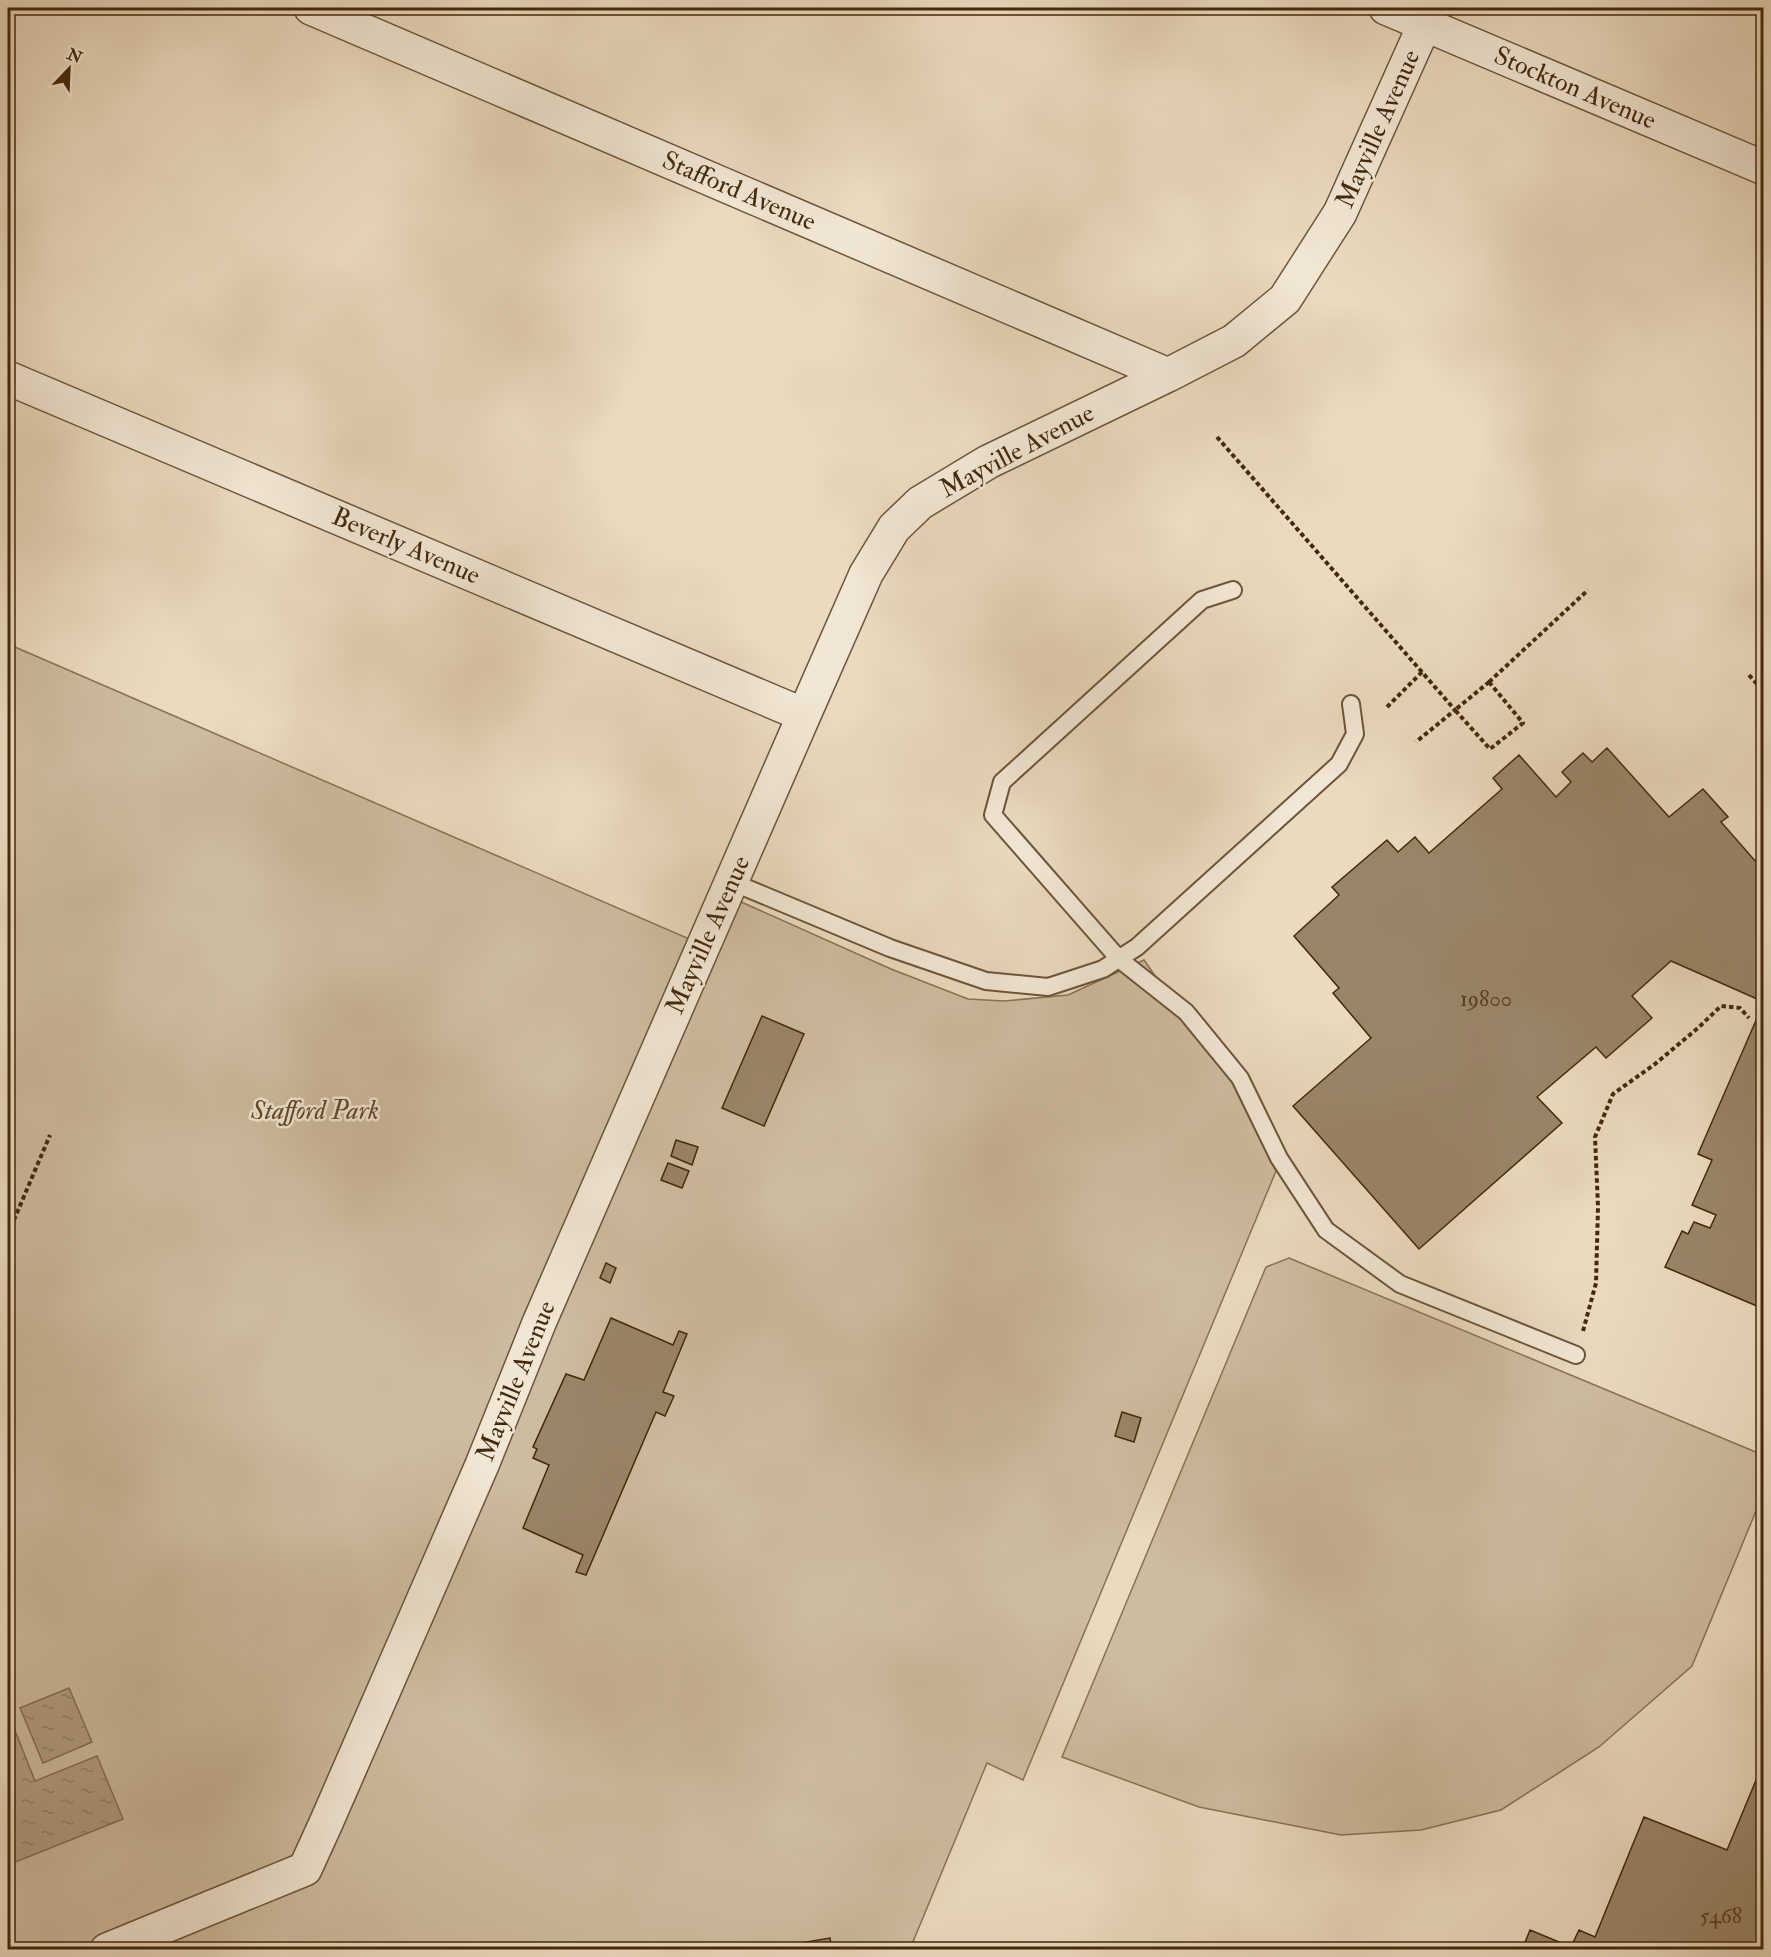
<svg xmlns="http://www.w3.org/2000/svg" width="1771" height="1957" font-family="'IM FELL Double Pica',serif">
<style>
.green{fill:#cebca0;stroke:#887256;stroke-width:1.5}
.water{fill:url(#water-ripples);stroke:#866f52;stroke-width:1.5}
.building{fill:#9a8569;stroke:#43290b;stroke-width:1.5}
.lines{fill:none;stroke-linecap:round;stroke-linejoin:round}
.lane-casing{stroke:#6d5538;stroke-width:20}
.street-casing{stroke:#6d5538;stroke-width:36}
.path{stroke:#43290b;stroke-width:4;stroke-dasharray:4.5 3;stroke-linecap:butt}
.lane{stroke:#f2e7d5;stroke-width:16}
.street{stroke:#f2e7d5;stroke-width:33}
.labels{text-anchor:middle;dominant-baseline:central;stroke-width:5;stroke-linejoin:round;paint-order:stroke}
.number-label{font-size:22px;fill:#594022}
.street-label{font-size:26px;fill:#43290b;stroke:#f2e7d5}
.park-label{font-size:26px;font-style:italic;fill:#5f4629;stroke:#f2e7d5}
</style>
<defs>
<pattern id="water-ripples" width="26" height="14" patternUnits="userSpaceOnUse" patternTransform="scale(1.5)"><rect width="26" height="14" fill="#b29e82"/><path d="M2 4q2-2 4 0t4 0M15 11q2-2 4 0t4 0" fill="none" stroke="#928169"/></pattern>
</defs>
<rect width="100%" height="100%" fill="#ebdabf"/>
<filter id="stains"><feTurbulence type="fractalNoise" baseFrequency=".00333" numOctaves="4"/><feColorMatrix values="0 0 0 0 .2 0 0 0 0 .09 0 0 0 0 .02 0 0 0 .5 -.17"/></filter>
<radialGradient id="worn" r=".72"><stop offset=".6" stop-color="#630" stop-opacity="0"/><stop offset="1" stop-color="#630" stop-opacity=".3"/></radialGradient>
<path class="green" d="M8,644L717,951L739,901L891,969L968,999L1004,1001L1068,995L1144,960L1163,987L1220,1056L1276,1171L1023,1780L987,1763L910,1949H8Z
M1289,1258L1763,1455V1494L1692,1666L1599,1747L1501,1810L1421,1830L1341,1835L1199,1807L1062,1757L1266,1267Z"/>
<path class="water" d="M69,1688L92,1742L43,1763L20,1708Z
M8,1713L35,1781L97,1756L123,1819L8,1865Z"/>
<path class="building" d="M1607,748L1669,817L1703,789L1728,817L1721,822L1764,871V1002L1671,961L1632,996L1652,1018L1606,1058L1596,1047L1537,1097L1562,1123L1419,1249L1293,1106L1371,1038L1333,993L1339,988L1294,936L1339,895L1332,887L1387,840L1398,852L1415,837L1429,853L1502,789L1493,778L1519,755L1556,797L1571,782L1562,772L1583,753L1592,762Z
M1764,1002V1309L1665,1267L1682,1231L1688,1234L1694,1222L1710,1228L1716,1215L1692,1205L1712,1160L1698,1154Z
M762,1016L804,1034L764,1126L722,1108Z
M676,1140L698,1147L692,1165L671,1156Z
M668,1163L689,1171L682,1188L661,1180Z
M606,1263L616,1268L610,1283L600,1278Z
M611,1318L673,1345L679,1331L687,1334L663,1392L674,1396L665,1416L656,1412L586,1575L576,1572L583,1555L523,1528L549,1465L533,1458L537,1449L533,1447L566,1374L584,1380Z
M1122,1412L1141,1418L1134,1442L1115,1436Z
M1764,1761V1950H1576L1571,1947L1579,1930L1595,1937L1644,1817L1727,1850Z
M1530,1930L1571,1947L1576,1950H1522Z
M830,1938L832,1950H757Z"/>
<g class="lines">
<g class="lane-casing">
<path id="lane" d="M1233,590L1202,600L1002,782L993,815L1119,959L1186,1012L1240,1078L1279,1158L1326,1230L1400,1284L1576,1355
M732,882L890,948L986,981L1048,987L1103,969L1137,947L1339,764L1355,734L1351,704"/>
</g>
<g class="street-casing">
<path id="street" d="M311,8L1168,375
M1386,8L1764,168
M8,378L804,715
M107,1950L305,1869L326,1823L482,1465L539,1323L804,715L866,574L894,528L920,503L988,462L1168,375L1234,341L1285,299L1340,213L1432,8"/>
</g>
<path class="path" d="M1217,437L1455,710L1416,742
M1749,675L1764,692
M1489,682L1523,723L1490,749L1455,710Z
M1489,682L1588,590
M1387,707L1422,672
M8,1234L50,1135
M1583,1331L1596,1283L1598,1207L1595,1137L1613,1094L1655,1064L1698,1028L1721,1006L1740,1008L1749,1018"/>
<use href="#lane" class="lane"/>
<use href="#street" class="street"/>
</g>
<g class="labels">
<g class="number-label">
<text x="1486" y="999">19800</text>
<text x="1721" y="1916">5468</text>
</g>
<g class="street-label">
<text transform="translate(1575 88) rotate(23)">Stockton Avenue</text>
<text transform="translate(1378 129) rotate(-66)">Mayville Avenue</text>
<text transform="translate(739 191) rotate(23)">Stafford Avenue</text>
<text transform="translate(1017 451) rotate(-28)">Mayville Avenue</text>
<text transform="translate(406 546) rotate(23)">Beverly Avenue</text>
<text transform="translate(708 935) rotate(-66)">Mayville Avenue</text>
<text transform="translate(516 1381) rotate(-68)">Mayville Avenue</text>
</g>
<g class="park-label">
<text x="315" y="1111">Stafford Park</text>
</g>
</g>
<rect width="1771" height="1957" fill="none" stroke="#ebdabf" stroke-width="30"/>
<rect x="9" y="9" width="1753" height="1939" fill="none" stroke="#43290b" stroke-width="3"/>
<rect x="15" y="15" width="1741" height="1927" fill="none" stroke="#43290b" stroke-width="1.5"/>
<g transform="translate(69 69) rotate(23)" stroke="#f2e7d5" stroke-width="4.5" paint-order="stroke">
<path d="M0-4.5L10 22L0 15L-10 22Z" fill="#43290b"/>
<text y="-9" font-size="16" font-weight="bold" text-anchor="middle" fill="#43290b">N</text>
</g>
<rect width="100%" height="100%" filter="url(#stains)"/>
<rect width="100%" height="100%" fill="url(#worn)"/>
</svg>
